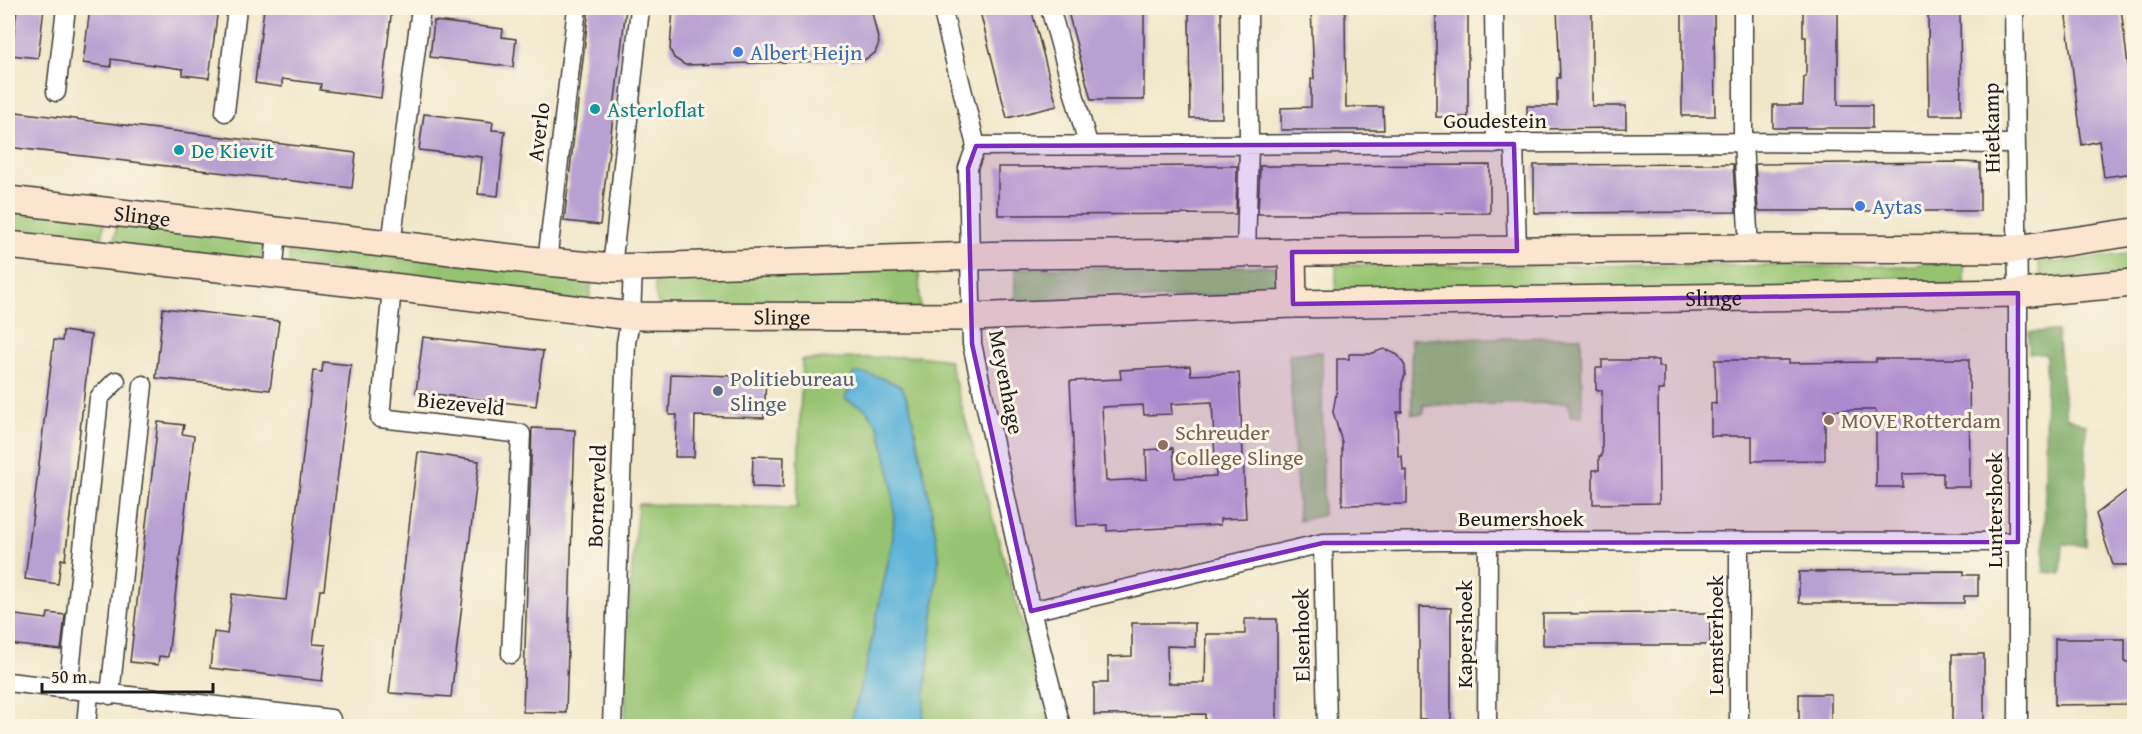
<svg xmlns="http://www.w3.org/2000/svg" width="2142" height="734" font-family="'Gentium Book Plus',serif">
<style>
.green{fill:#96c371;stroke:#597046;stroke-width:1.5}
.forest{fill:#78a963;stroke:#4a6240;stroke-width:1.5}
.water{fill:#5bb2d8;stroke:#3c677a;stroke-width:1.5}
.building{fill:#b7a0d2;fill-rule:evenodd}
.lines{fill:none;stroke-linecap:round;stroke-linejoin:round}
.street-casing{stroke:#3c3a36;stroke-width:21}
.secondary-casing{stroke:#3c3a36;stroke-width:30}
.street{stroke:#fff;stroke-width:18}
.secondary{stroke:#fbe5cf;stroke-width:27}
.marked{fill:#7b2cbf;fill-opacity:0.2;stroke:#7b2cbf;stroke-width:4.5;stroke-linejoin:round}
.shop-dot{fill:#3f7fe0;stroke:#fcf5e5;stroke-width:2}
.culture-dot{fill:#0f9aa8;stroke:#fcf5e5;stroke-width:2}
.service-dot{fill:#5c6f8a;stroke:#fcf5e5;stroke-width:2}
.education-dot{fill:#8d6e63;stroke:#fcf5e5;stroke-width:2}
.labels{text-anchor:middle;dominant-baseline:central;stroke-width:6;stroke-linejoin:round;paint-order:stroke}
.shop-label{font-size:22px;fill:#366cbe;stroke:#fcf5e5;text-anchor:start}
.culture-label{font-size:22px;fill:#0d838f;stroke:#fcf5e5;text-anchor:start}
.street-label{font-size:22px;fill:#1c1c1c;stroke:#fcf5e5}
.service-label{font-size:22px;fill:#4e5e75;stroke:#fcf5e5;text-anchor:start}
.education-label{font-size:22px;fill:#785e54;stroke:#fcf5e5;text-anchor:start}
</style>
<rect width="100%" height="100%" fill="#fcf5e5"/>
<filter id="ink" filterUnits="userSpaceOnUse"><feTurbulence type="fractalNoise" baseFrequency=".0167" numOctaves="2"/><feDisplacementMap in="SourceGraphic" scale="12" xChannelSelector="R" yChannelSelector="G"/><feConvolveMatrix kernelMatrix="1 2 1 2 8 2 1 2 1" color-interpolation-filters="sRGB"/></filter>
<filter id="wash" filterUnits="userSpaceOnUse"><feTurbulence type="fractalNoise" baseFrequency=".008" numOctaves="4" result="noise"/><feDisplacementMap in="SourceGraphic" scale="24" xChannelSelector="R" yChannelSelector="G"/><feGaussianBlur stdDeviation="1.35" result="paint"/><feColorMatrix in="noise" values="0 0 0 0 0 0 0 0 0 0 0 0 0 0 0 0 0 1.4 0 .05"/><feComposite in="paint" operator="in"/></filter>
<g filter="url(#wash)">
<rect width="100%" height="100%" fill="#f0e7c9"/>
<path class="green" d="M8,207L105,218L101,246L8,235Z
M117,220L259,240L264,244C264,254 262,258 254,264L114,248Z
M293,244L592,276L589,303L289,264V250Z
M2051,253L2052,263L2134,253V275L2040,278L2039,259Z
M1964,258V289L1336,292V265L1907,266Z
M919,264L920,308L659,306C654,294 652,284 660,273Z
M1278,266L1280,280L1277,288L1266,294L1015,304V268Z
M1581,337L1582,416H1570L1569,403L1423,405V414H1412L1411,339Z
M1322,352L1323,515L1299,521L1289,354Z
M918,356L949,360L1050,726H922L939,557L931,507L910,407L902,387L866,409L879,427L891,477L894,509L893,538L867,662L850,726H625L627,622L638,504L797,508L802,360Z"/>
<path class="forest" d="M2057,331L2066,417L2086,425V546L2063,544L2061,574L2044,572L2046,354L2029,353V332Z"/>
<path class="water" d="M854,373C872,373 886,379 902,387L910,407L931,507L939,557L922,726H850L867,662L893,538L894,509L891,477L879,427L866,409L845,399Z"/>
<g id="blocks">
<path class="building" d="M17,8H44L38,58L11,55Z
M90,8H218L209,78L183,75V69L111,59V67L83,63Z
M264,8H392L381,98L320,90L321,84L282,79V87L255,83Z
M589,8H626L600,225L564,221Z
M673,8H871L879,43L875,53L864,60L685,65L674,58L670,49Z
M979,8H1031L1057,106L1007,118Z
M1067,8H1144V100H1091Z
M1189,8H1221L1222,118H1190Z
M1311,8H1345L1346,107H1383L1384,130H1281V108L1311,107V79H1314Z
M1436,8H1468V117H1436Z
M1557,8H1592V106H1626V128L1527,129V106H1557V78H1560Z
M1682,8H1714L1715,116H1682Z
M1803,8H1838V105H1872V128H1773V105H1803L1804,77H1806V37H1803Z
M1928,8H1960L1961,115H1929Z
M2065,8H2121L2128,66L2134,65V173L2104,177L2099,141L2082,145Z
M434,21L503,29L502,37L516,39L513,67L430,57Z
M8,111L356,153L352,188L8,147Z
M424,114L493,122L492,130L505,131L498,196L478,194L482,157L419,150Z
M1961,162L1980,163V211H1758L1755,164Z
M1718,164H1733L1736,212L1534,213V165Z
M1490,165V213L1258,214L1260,166Z
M1221,166H1237L1236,214L998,215V167Z
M163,308L279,321L270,390L156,378Z
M63,331L91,335L65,560L61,559L58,584L25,579L54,340L62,341Z
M423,337L543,351L536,406L416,392Z
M1384,349L1398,355L1405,366V375L1402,383V412H1397L1398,457L1402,456L1403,471L1407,470V504L1342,505V442L1333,412L1337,388V359H1349V354H1370Z
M1876,359H1969L1970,487H1943V473L1903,474V487H1876V410H1825V460L1752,461V436H1711V403L1716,404L1715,360H1789V363L1876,362Z
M1602,360H1658V367H1664V390H1658L1659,503L1593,504V470H1599V456H1602V390H1596V368H1602Z
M323,362L351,365L324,590H320L313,644L326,645L322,681L210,668L214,632L227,634L232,594L286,600L313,371L322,372Z
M1190,366L1191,375L1239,373L1246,518L1220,519V525L1107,531V525L1077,526L1070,381L1121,379L1120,370ZM1212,402L1216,476L1175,478L1173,448L1146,450L1147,479L1106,481L1102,407L1143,405L1144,415L1172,414L1171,404Z
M671,374L766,377L764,418L695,416L694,457H675L677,415H669Z
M158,422L184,425L182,434L194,436L168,657L159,656L158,665L130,662Z
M532,428L575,430L566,713L523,712Z
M418,452L479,461L451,697L389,693Z
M753,456L784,457L783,488L752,487Z
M2134,485V565H2113L2096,514Z
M1964,571V575H1978V596H1964V603H1799V572Z
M1419,607L1451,608V726H1426V719H1419Z
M48,613L65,615L61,650L8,644V614L47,619Z
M1654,613H1710V645H1543V614Z
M1245,619H1277V726H1205V714L1094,715V683H1108V657L1132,656V623H1195V647L1167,646L1168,683H1205L1206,634H1245Z
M2055,639H2125V662H2134V704L2055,705Z
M1952,654H1984V726H1952Z
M1799,694H1831V726H1799Z"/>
</g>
</g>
<g filter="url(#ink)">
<use href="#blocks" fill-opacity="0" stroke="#3c3a36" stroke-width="1.5"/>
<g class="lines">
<g class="street-casing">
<path id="street" d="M942,8L976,146L968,168L972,344L1031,611L1061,726
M1050,8L1088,144
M1494,8L1496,144
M1743,8V142L1749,248
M2014,8L2018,293V726
M56,92L66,8
M225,112L237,8
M1514,144L1517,251
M976,146L1743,142L2015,144
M391,245L421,8
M1246,252L1249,144L1248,8
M547,262L577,8
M612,268L640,8
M273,275L277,232
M392,287L380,418L521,434L511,654
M1323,543L1327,726
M1739,543V726
M1031,611L1323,543L1438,541L2018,542
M8,682L331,719V726
M68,690L99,398L116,381
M110,695L143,385
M86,726L89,693
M612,726L626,343L631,316L633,268
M1487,726L1488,542"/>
</g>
<g class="secondary-casing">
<g id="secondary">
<path id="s1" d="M8,200L547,262L612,268L1007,255L1749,248L2017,249L2134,232"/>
<path id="s2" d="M8,245L392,287L631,316L971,317L1293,304L2018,293L2134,283"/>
<path d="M1292,252L1293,304"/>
</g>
</g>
<use href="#street" class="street"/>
<use href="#secondary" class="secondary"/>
</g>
</g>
<path class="marked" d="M1514,144L1517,251L1292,252L1293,304L2018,293V542L1323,543L1031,611L972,344L968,168L976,146Z"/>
<g class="shop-dot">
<circle cx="738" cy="52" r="6"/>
<circle cx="1860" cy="206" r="6"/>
</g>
<g class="culture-dot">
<circle cx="595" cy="109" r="6"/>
<circle cx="179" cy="150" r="6"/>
</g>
<circle class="service-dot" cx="718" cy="391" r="6"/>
<g class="education-dot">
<circle cx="1829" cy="420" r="6"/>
<circle cx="1163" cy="445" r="6"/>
</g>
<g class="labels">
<g class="shop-label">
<text x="750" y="52">Albert Heijn</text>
<text x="1872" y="206">Aytas</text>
</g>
<g class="culture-label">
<text x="607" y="109">Asterloflat</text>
<text x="191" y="150">De Kievit</text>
</g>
<g class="street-label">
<text x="1495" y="120">Goudestein</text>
<text transform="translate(1991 128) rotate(-91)">Hietkamp</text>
<text transform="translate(538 132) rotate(-83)">Averlo</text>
<text stroke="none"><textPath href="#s1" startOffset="135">Slinge</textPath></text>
<text stroke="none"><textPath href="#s2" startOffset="1710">Slinge</textPath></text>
<text stroke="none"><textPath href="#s2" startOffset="778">Slinge</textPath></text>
<text transform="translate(1007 382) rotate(79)">Meyenhage</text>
<text transform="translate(461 403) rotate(6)">Biezeveld</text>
<text transform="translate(596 496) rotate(-88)">Bornerveld</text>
<text transform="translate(1994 510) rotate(-90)">Luntershoek</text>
<text x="1521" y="518">Beumershoek</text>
<text transform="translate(1464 634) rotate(-90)">Kapershoek</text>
<text transform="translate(1301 635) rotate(-91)">Elsenhoek</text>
<text transform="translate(1715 635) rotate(-90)">Lemsterhoek</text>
</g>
<g class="service-label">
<text x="730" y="378">Politiebureau<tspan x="730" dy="25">Slinge</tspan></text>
</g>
<g class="education-label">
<text x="1841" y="420">MOVE Rotterdam</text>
<text x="1175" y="432">Schreuder<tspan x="1175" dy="25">College Slinge</tspan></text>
</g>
</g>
<rect width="2142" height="734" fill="none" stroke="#fcf5e5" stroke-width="30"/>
<path d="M42 683v9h171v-9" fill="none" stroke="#1c1c1c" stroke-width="3"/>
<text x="51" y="683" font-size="18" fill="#1c1c1c" stroke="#fcf5e5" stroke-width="4.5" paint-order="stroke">50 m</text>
</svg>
